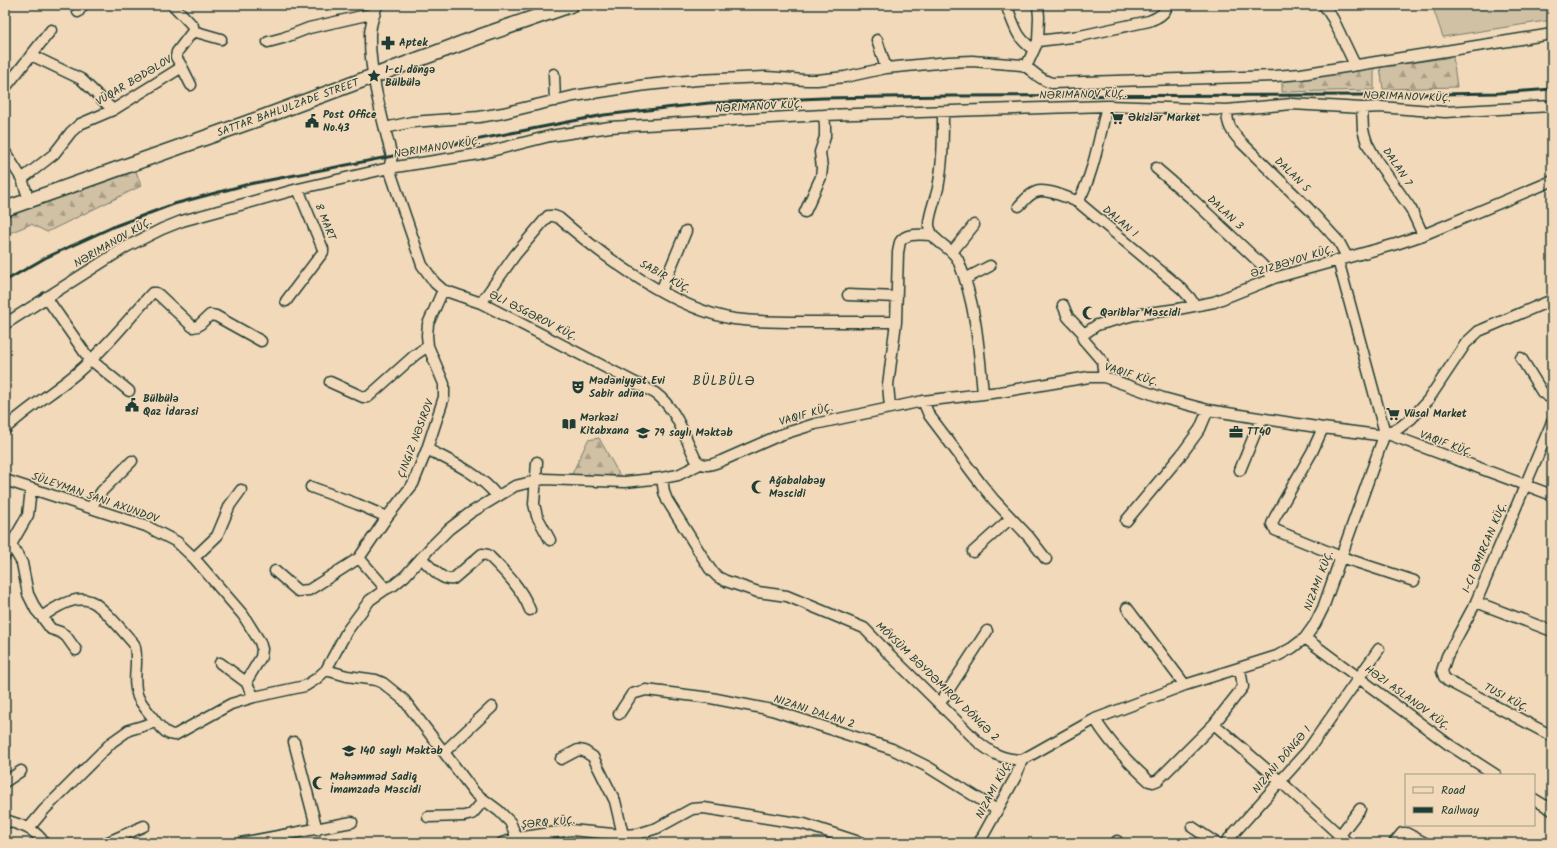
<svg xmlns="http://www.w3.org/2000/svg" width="1557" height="848" font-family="Kalam,sans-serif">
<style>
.forest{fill:url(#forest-firs);stroke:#787e6c}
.pitch{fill:#d0c0a4;stroke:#787e6c}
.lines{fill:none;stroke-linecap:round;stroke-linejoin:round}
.street-casing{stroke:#1f3d34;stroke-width:13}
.secondary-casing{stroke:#1f3d34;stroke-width:17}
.street{stroke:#f2d9ba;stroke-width:10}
.secondary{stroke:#f2d9ba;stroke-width:14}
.rail{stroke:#1f3d34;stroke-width:3}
.labels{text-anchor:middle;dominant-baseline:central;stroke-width:3;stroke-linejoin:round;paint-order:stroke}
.poi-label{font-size:11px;font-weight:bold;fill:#1f3d34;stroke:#f2d9ba;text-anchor:start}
.street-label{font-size:11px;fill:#1f3d34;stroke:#f2d9ba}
.quarter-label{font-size:13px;letter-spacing:1px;fill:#1f3d34;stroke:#f2d9ba}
</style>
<defs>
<pattern id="forest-firs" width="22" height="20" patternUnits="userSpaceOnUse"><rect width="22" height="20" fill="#d0c0a4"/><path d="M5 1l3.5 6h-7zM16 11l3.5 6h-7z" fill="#a89d86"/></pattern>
</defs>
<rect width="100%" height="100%" fill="#f2d9ba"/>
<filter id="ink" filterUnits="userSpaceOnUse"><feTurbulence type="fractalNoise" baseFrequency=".025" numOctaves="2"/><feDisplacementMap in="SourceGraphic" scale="8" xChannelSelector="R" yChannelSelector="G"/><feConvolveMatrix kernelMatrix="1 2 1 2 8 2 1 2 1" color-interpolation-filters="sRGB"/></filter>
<g filter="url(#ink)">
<path class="forest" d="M1453,57L1457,87L1383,89L1380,67Z
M1374,68V90L1282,92V81Z
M136,171L141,186L47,232L31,224L5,235V217Z
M599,438L620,476H571L588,440Z"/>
<path class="pitch" d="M1432,5H1549L1552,20L1443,37Z"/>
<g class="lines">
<g class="street-casing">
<path id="street" d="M377,5C374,15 370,25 370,35C369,72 383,121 392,157L389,168L422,265L435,283L443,290L481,303L655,393C677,409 684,436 696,460C704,468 711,465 721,461L780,435L815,424L923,401L1000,392L1089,377H1104L1163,398L1208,410L1323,428L1378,435L1399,428L1412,418L1428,400L1466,343L1479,331L1552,300
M1324,5L1333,19L1355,65
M1008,10C1016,29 1016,37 1034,50
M78,12L83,5
M193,31L221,39
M877,40L886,68
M1038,41L1080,36L1149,21C1157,18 1166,14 1167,5
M268,42L283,38L309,28L375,13
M31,55L81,79L113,110
M182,67L191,85
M1026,67L1038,41L1039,17L1038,5
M554,74L555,101
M5,88L51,30
M1362,108L1363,130L1367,143L1377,161L1411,209L1423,235
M1227,110C1227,125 1231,131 1241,142L1309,209L1339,242L1347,257
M943,112C943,137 943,163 938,188C936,198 928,216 929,226C932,243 951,246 958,260C976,303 979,349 983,394
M385,128L412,122L479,117L503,113L574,96L646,85L697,80L765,77C782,77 800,81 817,80L845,77L886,68L949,62L972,61L1022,65C1034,70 1038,80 1052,83L1275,76L1301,74L1552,34
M5,152L22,179L29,200
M1156,168L1191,198L1261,264L1274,278
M22,179L54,154L71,132L80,124L113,110L182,67L176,57L177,52L193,31V26L173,5
M1078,202C1094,173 1099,138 1107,106
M1019,206C1024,201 1029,194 1036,192C1045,188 1069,198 1078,202L1182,289L1190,298L1195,306
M805,212L821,177L822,168L820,152L825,137V126L824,115
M952,252L974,225
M965,279L990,266
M661,291L686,231
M848,295L897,297
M46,297L85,353L91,360L129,391
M286,301L323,252V249L298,189
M481,303L515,255L548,216H554L559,218C605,258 674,309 734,319C764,323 795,322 826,322C849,322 872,322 896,322
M1063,305L1068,317L1084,334
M5,324L126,247L162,229L182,221L298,189L389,168L479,154L550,136L610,127L824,115L1107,106L1227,110L1292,104L1362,108L1380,107L1445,112L1552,106
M1521,358L1542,392L1547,396L1552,398
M1104,377L1102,361L1083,339L1084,334L1097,325L1134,315L1178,309L1214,302L1274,278L1396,244L1423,235L1552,181
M330,382L363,397H368L415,355L428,346
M923,401L929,415L981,484L994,500L1029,537L1046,559
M890,407L888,385L896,322L898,252C899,249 899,245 900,242C906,232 922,235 932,235
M1552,422L1476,602L1447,656L1442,671L1444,677L1448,681L1552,736
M1323,428L1312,452L1275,517L1272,524L1275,530L1341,557L1414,581
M5,429C28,407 55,392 78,372C105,349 128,320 152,293H156L159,295L193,327L198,326L210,315L216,316L261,341
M1385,433L1552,495
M427,449C452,462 480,474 497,496
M537,462L534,504L537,516L550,540
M1240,470L1261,419
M662,478L664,492L667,500L710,569L718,577L726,581L758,592L787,596L864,628L889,654L978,742C994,755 1003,759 1022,760
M5,480L146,526L177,542L194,558L243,615L260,642L262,649L261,657L246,682L254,697
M311,487L357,504L387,517
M91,507L102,491L132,461
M1126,521L1181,455L1200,429L1208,410
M11,544L22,563L28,594L36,610L42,617C54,608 74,595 90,601C101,604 126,635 134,644C140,660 131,680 138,697C142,705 150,714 156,722
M973,552L1011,518
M5,555L28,515L31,489
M194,558L217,536L230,505L241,490
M359,558L386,589
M421,558C429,565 442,582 453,579L482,554L488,555C505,572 521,587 530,610
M275,571L298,591L309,590L359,558L387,517L413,484L427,449L444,397V384L428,346L427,335L428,324L443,290
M1476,602L1552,631
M1127,608L1185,685
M42,617L51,629L60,632L66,636L76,650
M1305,638L1448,744L1496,775
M220,663L246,682
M326,670L347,676L376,680L383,683L404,700L475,793L499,811L510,822L517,838L571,830L623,835L638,834L657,828L692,809L704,808L804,824L862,843
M940,703L987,631
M619,714L632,694L646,690L711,698L772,710L892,749L928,767L997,810
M1095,719C1109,743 1129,763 1149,781L1153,782L1158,780L1214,724L1243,687L1240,669
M1214,724L1280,781L1348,843
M294,742L317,830
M444,752L492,707
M561,759L578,750L584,751L593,757L615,801L623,835
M5,782L21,771
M1534,799L1552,810
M428,817L464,816L472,814L484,800
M5,820C20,825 35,828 44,843
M1192,827L1216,843
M29,828L44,810L112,742L129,730L156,722C162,728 166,735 175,735L231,704L254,697L305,686L316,679L326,670L347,631L370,600L386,589L394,585L405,576L431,547L449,529L470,513L515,486L544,479L625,482L662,478L678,475L700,464
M106,843L144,826
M241,843L352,822
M502,843L517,838
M979,843L1016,776L1022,760L1095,719L1185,685L1277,656L1292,648L1305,638L1315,624L1323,608L1341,557L1385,433L1338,260
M1116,843L1117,841
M1225,843L1308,750L1379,649
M1334,843L1360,809
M1394,843L1402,833H1406L1425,843"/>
</g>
<g class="secondary-casing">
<path id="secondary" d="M5,209L258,119L484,35L571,5"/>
</g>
<use href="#street" class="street"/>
<use href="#secondary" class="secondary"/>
<path class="rail" d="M5,281L45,258L115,226L174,204L249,184L604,115L709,103L823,98L951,96L1379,95L1499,93L1552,89"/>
</g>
</g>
<defs>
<g id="pharmacy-bare" transform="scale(1.08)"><path d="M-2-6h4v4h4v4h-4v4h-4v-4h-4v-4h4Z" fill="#1f3d34" stroke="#f2d9ba" stroke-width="2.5" paint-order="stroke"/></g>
<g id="sight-bare" transform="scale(1.08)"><path d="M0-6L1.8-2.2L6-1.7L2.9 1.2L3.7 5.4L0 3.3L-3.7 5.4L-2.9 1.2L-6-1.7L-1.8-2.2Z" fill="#1f3d34" stroke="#f2d9ba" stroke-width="2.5" paint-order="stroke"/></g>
<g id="supermarket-bare" transform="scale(1.08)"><path d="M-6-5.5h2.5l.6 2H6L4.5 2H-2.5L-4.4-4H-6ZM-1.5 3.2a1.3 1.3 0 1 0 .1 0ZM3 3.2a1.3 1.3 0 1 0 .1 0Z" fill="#1f3d34" stroke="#f2d9ba" stroke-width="2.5" paint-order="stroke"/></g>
<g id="civic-bare" transform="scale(1.08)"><path d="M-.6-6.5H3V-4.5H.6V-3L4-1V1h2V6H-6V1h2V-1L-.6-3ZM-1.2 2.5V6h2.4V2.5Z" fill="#1f3d34" stroke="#f2d9ba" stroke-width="2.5" paint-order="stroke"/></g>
<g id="mosque-bare" transform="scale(1.08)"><path d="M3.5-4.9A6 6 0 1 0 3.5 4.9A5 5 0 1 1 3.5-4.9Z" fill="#1f3d34" stroke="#f2d9ba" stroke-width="2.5" paint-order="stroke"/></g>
<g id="theatre-bare" transform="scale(1.08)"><path d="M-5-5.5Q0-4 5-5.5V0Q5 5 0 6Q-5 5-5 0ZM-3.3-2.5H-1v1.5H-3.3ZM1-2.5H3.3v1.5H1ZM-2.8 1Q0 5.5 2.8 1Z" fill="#1f3d34" stroke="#f2d9ba" stroke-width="2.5" paint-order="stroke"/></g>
<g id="library-bare" transform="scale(1.08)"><path d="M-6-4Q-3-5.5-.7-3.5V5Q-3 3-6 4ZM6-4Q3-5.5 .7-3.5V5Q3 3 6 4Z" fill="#1f3d34" stroke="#f2d9ba" stroke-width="2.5" paint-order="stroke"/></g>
<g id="office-bare" transform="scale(1.08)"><path d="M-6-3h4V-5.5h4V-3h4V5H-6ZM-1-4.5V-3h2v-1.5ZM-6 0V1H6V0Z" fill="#1f3d34" stroke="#f2d9ba" stroke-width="2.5" paint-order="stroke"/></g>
<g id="school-bare" transform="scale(1.08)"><path d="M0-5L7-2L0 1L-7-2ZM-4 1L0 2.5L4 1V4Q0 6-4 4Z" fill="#1f3d34" stroke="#f2d9ba" stroke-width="2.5" paint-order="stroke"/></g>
</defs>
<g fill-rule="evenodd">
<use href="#pharmacy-bare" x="388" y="43"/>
<use href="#sight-bare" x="374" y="76"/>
<use href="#supermarket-bare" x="1117" y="118"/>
<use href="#civic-bare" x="312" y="121"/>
<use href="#mosque-bare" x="1089" y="313"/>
<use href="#theatre-bare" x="578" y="387"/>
<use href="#civic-bare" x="132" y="405"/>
<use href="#supermarket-bare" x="1393" y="414"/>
<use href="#library-bare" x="569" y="424"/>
<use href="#office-bare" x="1236" y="432"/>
<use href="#school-bare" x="643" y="433"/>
<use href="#mosque-bare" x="758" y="487"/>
<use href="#school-bare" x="349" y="751"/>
<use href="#mosque-bare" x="319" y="783"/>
</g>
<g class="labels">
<g class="poi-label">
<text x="399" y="43">Aptek</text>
<text x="385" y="70">1-ci döngə<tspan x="385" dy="13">Bülbülə</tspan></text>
<text x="323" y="115">Post Office<tspan x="323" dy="13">No.43</tspan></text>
<text x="1128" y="118">Əkizlər Market</text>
<text x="1100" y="313">Qəriblər Məscidi</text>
<text x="589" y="381">Mədəniyyət Evi<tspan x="589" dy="13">Sabir adına</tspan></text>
<text x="143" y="399">Bülbülə<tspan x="143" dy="13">Qaz İdarəsi</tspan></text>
<text x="1404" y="414">Vüsal Market</text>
<text x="580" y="418">Mərkəzi<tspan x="580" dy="13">Kitabxana</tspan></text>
<text x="1247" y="432">TT40</text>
<text x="654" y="433">79 saylı Məktəb</text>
<text x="769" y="481">Ağabalabəy<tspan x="769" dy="13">Məscidi</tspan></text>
<text x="360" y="751">140 saylı Məktəb</text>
<text x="330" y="777">Məhəmməd Sadiq<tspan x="330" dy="13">İmamzadə Məscidi</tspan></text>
</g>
<g class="street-label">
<text transform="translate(134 81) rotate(-31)">VÜQAR BƏDƏLOV</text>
<text transform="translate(1083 95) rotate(-1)">NƏRIMANOV KÜÇ.</text>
<text transform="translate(1407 97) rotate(2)">NƏRIMANOV KÜÇ.</text>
<text transform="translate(759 107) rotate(-3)">NƏRIMANOV KÜÇ.</text>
<text transform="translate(288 108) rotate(-20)">SATTAR BAHLULZADE STREET</text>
<text transform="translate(437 148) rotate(-9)">NƏRIMANOV KÜÇ.</text>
<text transform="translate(1397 167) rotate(56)">DALAN 7</text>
<text transform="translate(1292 175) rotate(44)">DALAN 5</text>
<text transform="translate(1225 213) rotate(43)">DALAN 3</text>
<text transform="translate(325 222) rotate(68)">8 MART</text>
<text transform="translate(1120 222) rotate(40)">DALAN 1</text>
<text transform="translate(113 243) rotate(-30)">NƏRIMANOV KÜÇ.</text>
<text transform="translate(1292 262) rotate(-17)">ƏZIZBƏYOV KÜÇ.</text>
<text transform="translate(665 277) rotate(29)">SABIR KÜÇ.</text>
<text transform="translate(533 316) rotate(27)">ƏLI ƏSGƏROV KÜÇ.</text>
<text transform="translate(1131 375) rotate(17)">VAQIF KÜÇ.</text>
<text transform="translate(806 415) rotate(-16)">VAQIF KÜÇ.</text>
<text transform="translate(416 439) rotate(-69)">ÇINGIZ NƏSIROV</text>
<text transform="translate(1446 444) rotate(20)">VAQIF KÜÇ.</text>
<text transform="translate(95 498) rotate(19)">SÜLEYMAN SANI AXUNDOV</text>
<text transform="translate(1485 548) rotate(-67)">1-CI ƏMIRCAN KÜÇ.</text>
<text transform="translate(1319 581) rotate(-69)">NIZAMI KÜÇ.</text>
<text transform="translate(937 682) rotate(44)">MÖVSÜM BƏYDƏMIROV DÖNGƏ 2</text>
<text transform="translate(1407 698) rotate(36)">HƏZI ASLANOV KÜÇ.</text>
<text transform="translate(1506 698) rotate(28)">TUSI KÜÇ.</text>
<text transform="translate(814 712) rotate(18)">NIZANI DALAN 2</text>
<text transform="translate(1282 760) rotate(-50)">NIZANI DÖNGƏ 1</text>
<text transform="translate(994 790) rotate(-62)">NIZAMI KÜÇ.</text>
<text transform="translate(548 823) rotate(-5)">ŞƏRQ KÜÇ.</text>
</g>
<g class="quarter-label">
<text x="724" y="381">BÜLBÜLƏ</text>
</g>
</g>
<rect width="1557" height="848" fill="none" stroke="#f2d9ba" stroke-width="20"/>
<rect x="10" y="10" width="1537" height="828" fill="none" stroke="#1f3d34" stroke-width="1.5" filter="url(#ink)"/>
<rect x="1405" y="774" width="130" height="52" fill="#f2d9ba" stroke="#9e9b84"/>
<rect x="1413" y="787" width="20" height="6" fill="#f2d9ba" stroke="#9e9b84"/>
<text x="1441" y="794" font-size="12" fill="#1f3d34">Road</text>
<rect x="1413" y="807" width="20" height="6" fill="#1f3d34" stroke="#9e9b84"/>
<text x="1441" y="814" font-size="12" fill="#1f3d34">Railway</text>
</svg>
